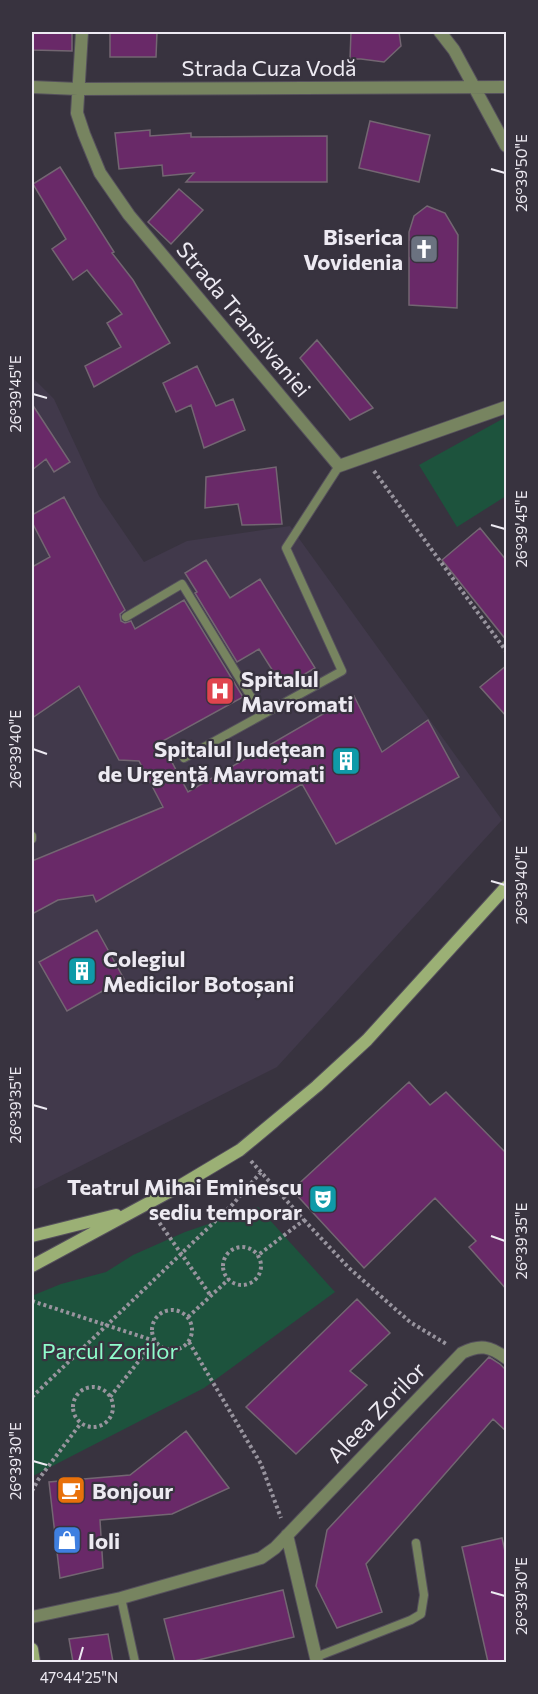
<svg xmlns="http://www.w3.org/2000/svg" width="538" height="1694" font-family="Commissioner,sans-serif">
<style>
.built{fill:#41394b}
.green{fill:#1d533d}
.building{fill:#692968;stroke:#736672;stroke-width:1.5}
.lines{fill:none;stroke-linecap:round;stroke-linejoin:round}
.service-casing{stroke:#55505c;stroke-width:10}
.minor-casing{stroke:#55505c;stroke-width:14}
.secondary-casing{stroke:#55505c;stroke-width:14}
.path{stroke:#98949e;stroke-width:4;stroke-dasharray:3 3;stroke-linecap:butt}
.service{stroke:#778460;stroke-width:8}
.minor{stroke:#778460;stroke-width:12}
.secondary{stroke:#9bb075;stroke-width:12}
.ticks{fill:none;stroke:#edeaf2;stroke-width:2}
.labels{text-anchor:middle;dominant-baseline:central;stroke-width:4.5;stroke-linejoin:round;paint-order:stroke}
.street-label{font-size:22px;fill:#edeaf2;stroke:#38333f}
.poi-label{font-size:22px;font-weight:bold;fill:#edeaf2;stroke:#38333f;text-anchor:start}
.park-label{font-size:22px;fill:#8ffdcc;stroke:#38333f}
.neatline{fill:none;stroke:#edeaf2;stroke-width:2}
.ticks-label{font-size:15px;text-anchor:middle;fill:#edeaf2}
</style>
<rect width="100%" height="100%" fill="#38333f"/>
<path class="built" d="M32,377L54,399L99,496L144,562L187,541L290,526L502,820L277,1067L35,1189L32,1186Z"/>
<path class="green" d="M506,417V496L457,527L419,465Z
M258,1207L335,1292L204,1388L33,1476L32,1453V1301L34,1295L61,1284L106,1272L133,1255L185,1232Z"/>
<path class="building" d="M32,32H72V51L32,50Z
M110,32H157L156,57H110Z
M351,32H399L401,46L384,62L361,59H350Z
M370,121L430,135L419,182L359,168Z
M150,130V136L191,133V137L327,136V182H186L194,173L163,176L162,165L119,169L115,133Z
M60,167L114,252L112,253L133,280L170,343L94,387L85,366L121,347L107,323L122,314L87,270L73,280L52,249L66,239L33,184Z
M179,189L203,210L171,244L148,222Z
M427,206L445,213L458,235L457,308L409,305V232L414,216Z
M317,340L373,408L350,420L300,358Z
M197,366L216,406L233,399L245,430L204,448L191,405L176,412L163,383Z
M32,404L70,462L54,472L46,459L32,470Z
M276,467L282,524L242,525L238,504L205,508L206,477Z
M64,497L125,610L120,614L121,621L125,623L131,621L135,629L184,600L243,697L161,742L188,792L354,696L382,752L428,720L459,777L336,844L302,784L96,902L93,895L58,900L32,914V861L163,807L139,761L119,760L79,686L32,718V567L50,557L32,522V515Z
M480,528L507,561V641L442,560Z
M206,560L230,598L260,579L315,668L283,687L259,649L237,662L195,593L197,592L185,573Z
M507,665V717L480,687Z
M97,930L124,979L67,1011L39,962Z
M409,1082L430,1105L446,1092L507,1154V1290L469,1247L476,1241L435,1198L364,1268L292,1190Z
M357,1299L390,1333L350,1371L367,1385L296,1454L246,1407Z
M489,1357L500,1364L507,1371V1432L493,1419L366,1564L382,1612L337,1628L316,1586L327,1530Z
M186,1431L229,1488L172,1514L100,1520L103,1568L60,1578L49,1482L130,1475Z
M502,1538L507,1560V1662H488L462,1547Z
M283,1590L294,1637L190,1662H175L164,1619Z
M108,1634L113,1662H73L69,1639Z"/>
<g class="lines">
<g class="service-casing">
<path id="service" d="M126,617L182,584L262,715
M184,758L342,671L286,548L339,466
M32,836V839
M121,1598L135,1662
M316,1657L411,1620L421,1614L424,1595L416,1543"/>
</g>
<g class="minor-casing">
<path id="minor" d="M82,32L77,113L84,134L100,173L129,215L339,466L506,407
M440,32L454,50L506,146
M32,87L78,89L506,87
M287,1535L317,1662
M32,1617L121,1598L261,1558L275,1548L462,1353C480,1344 490,1346 506,1358"/>
</g>
<g class="secondary-casing">
<path id="secondary" d="M32,1236L116,1215
M32,1266L178,1187L240,1150L317,1086L367,1040L506,887
M32,1649L34,1662"/>
</g>
<path class="path" d="M374,471L506,651
M251,1161L304,1220L257,1256
M156,1218L211,1296
M304,1220L349,1268L410,1322L448,1345
M223 1266a19 19 0 1 1 38 0a19 19 0 1 1-38 0Z
M32,1301L155,1341L110,1397
M152 1330a20 20 0 1 1 40 0a20 20 0 1 1-40 0Z
M188,1317L229,1279
M189,1342L261,1464L281,1518
M73 1407a20 20 0 1 1 40 0a20 20 0 1 1-40 0Z
M32,1397L233,1204L261,1172
M32,1491L38,1480L81,1423"/>
<use href="#service" class="service"/>
<use href="#minor" class="minor"/>
<use href="#secondary" class="secondary"/>
</g>
<path class="ticks" d="M491,169L505,173M33,394L47,398M491,525L505,529M33,749L47,754M491,881L505,885M33,1105L47,1109M491,1236L505,1241M33,1461L47,1465M491,1592L505,1596M79,1661L83,1647"/>
<defs>
<g id="church-square" transform="scale(1.5)"><rect x="-9" y="-9" width="18" height="18" rx="4" fill="#6b7280" stroke="#38333f"/><path d="M-1.2-6h2.4v3.5h3.3v2.4h-3.3V6h-2.4V-.1h-3.3v-2.4h3.3Z" fill="#fff"/></g>
<g id="hospital-square" transform="scale(1.5)"><rect x="-9" y="-9" width="18" height="18" rx="4" fill="#e0444e" stroke="#38333f"/><path d="M-5-5h3v3.5h4V-5h3V5h-3V1.5h-4V5h-3Z" fill="#fff"/></g>
<g id="building-square" transform="scale(1.5)"><rect x="-9" y="-9" width="18" height="18" rx="4" fill="#0f9aa8" stroke="#38333f"/><path d="M-4-6H4V6H1V3H-1V6H-4ZM-2.5-4.3h1.7v1.8h-1.7ZM.8-4.3h1.7v1.8H.8ZM-2.5-1h1.7V.8h-1.7ZM.8-1h1.7V.8H.8Z" fill="#fff"/></g>
<g id="theatre-square" transform="scale(1.5)"><rect x="-9" y="-9" width="18" height="18" rx="4" fill="#0f9aa8" stroke="#38333f"/><path d="M-5-5.5Q0-4 5-5.5V0Q5 5 0 6Q-5 5-5 0ZM-3.3-2.5H-1v1.5H-3.3ZM1-2.5H3.3v1.5H1ZM-2.8 1Q0 5.5 2.8 1Z" fill="#fff"/></g>
<g id="cafe-square" transform="scale(1.5)"><rect x="-9" y="-9" width="18" height="18" rx="4" fill="#e8710a" stroke="#38333f"/><path d="M-5.5-4.5H6V0H3Q3 3.5 0 3.5H-2.5Q-5.5 3.5-5.5 0ZM3-3.2v2h1.7v-2ZM-6 4.5H4V6H-6Z" fill="#fff"/></g>
<g id="shop-square" transform="scale(1.5)"><rect x="-9" y="-9" width="18" height="18" rx="4" fill="#3f7fe0" stroke="#38333f"/><path d="M-5-2.5h2.3a2.7 3.5 0 0 1 5.4 0H5L5.5 6h-11ZM-1.5-2.5h3a1.5 2.3 0 0 0-3 0Z" fill="#fff"/></g>
</defs>
<g fill-rule="evenodd">
<use href="#church-square" x="424" y="249"/>
<use href="#hospital-square" x="220" y="691"/>
<use href="#building-square" x="346" y="761"/>
<use href="#building-square" x="82" y="971"/>
<use href="#theatre-square" x="323" y="1199"/>
<use href="#cafe-square" x="71" y="1490"/>
<use href="#shop-square" x="67" y="1540"/>
</g>
<g class="labels">
<g class="street-label">
<text x="269" y="67">Strada Cuza Vodă</text>
<text transform="translate(244 319) rotate(50)">Strada Transilvaniei</text>
<text transform="translate(376 1412) rotate(-46)">Aleea Zorilor</text>
</g>
<g class="poi-label">
<text x="403" y="236" text-anchor="end">Biserica<tspan x="403" dy="25">Vovidenia</tspan></text>
<text x="241" y="678">Spitalul<tspan x="241" dy="25">Mavromati</tspan></text>
<text x="325" y="748" text-anchor="end">Spitalul Județean<tspan x="325" dy="25">de Urgență Mavromati</tspan></text>
<text x="103" y="958">Colegiul<tspan x="103" dy="25">Medicilor Botoșani</tspan></text>
<text x="302" y="1186" text-anchor="end">Teatrul Mihai Eminescu<tspan x="302" dy="25">sediu temporar</tspan></text>
<text x="92" y="1490">Bonjour</text>
<text x="88" y="1540">Ioli</text>
</g>
<g class="park-label">
<text x="110" y="1350">Parcul Zorilor</text>
</g>
</g>
<rect width="538" height="1694" fill="none" stroke="#38333f" stroke-width="66"/>
<rect x="33" y="33" width="472" height="1628" class="neatline"/>
<g class="ticks-label">
<text transform="translate(522 173) rotate(-90)" y="5">26°39'50"E</text>
<text transform="translate(16 394) rotate(-90)" y="5">26°39'45"E</text>
<text transform="translate(522 529) rotate(-90)" y="5">26°39'45"E</text>
<text transform="translate(16 749) rotate(-90)" y="5">26°39'40"E</text>
<text transform="translate(522 885) rotate(-90)" y="5">26°39'40"E</text>
<text transform="translate(16 1105) rotate(-90)" y="5">26°39'35"E</text>
<text transform="translate(522 1241) rotate(-90)" y="5">26°39'35"E</text>
<text transform="translate(16 1461) rotate(-90)" y="5">26°39'30"E</text>
<text transform="translate(522 1596) rotate(-90)" y="5">26°39'30"E</text>
<text x="79" y="1683">47°44'25"N</text>
</g>
</svg>
